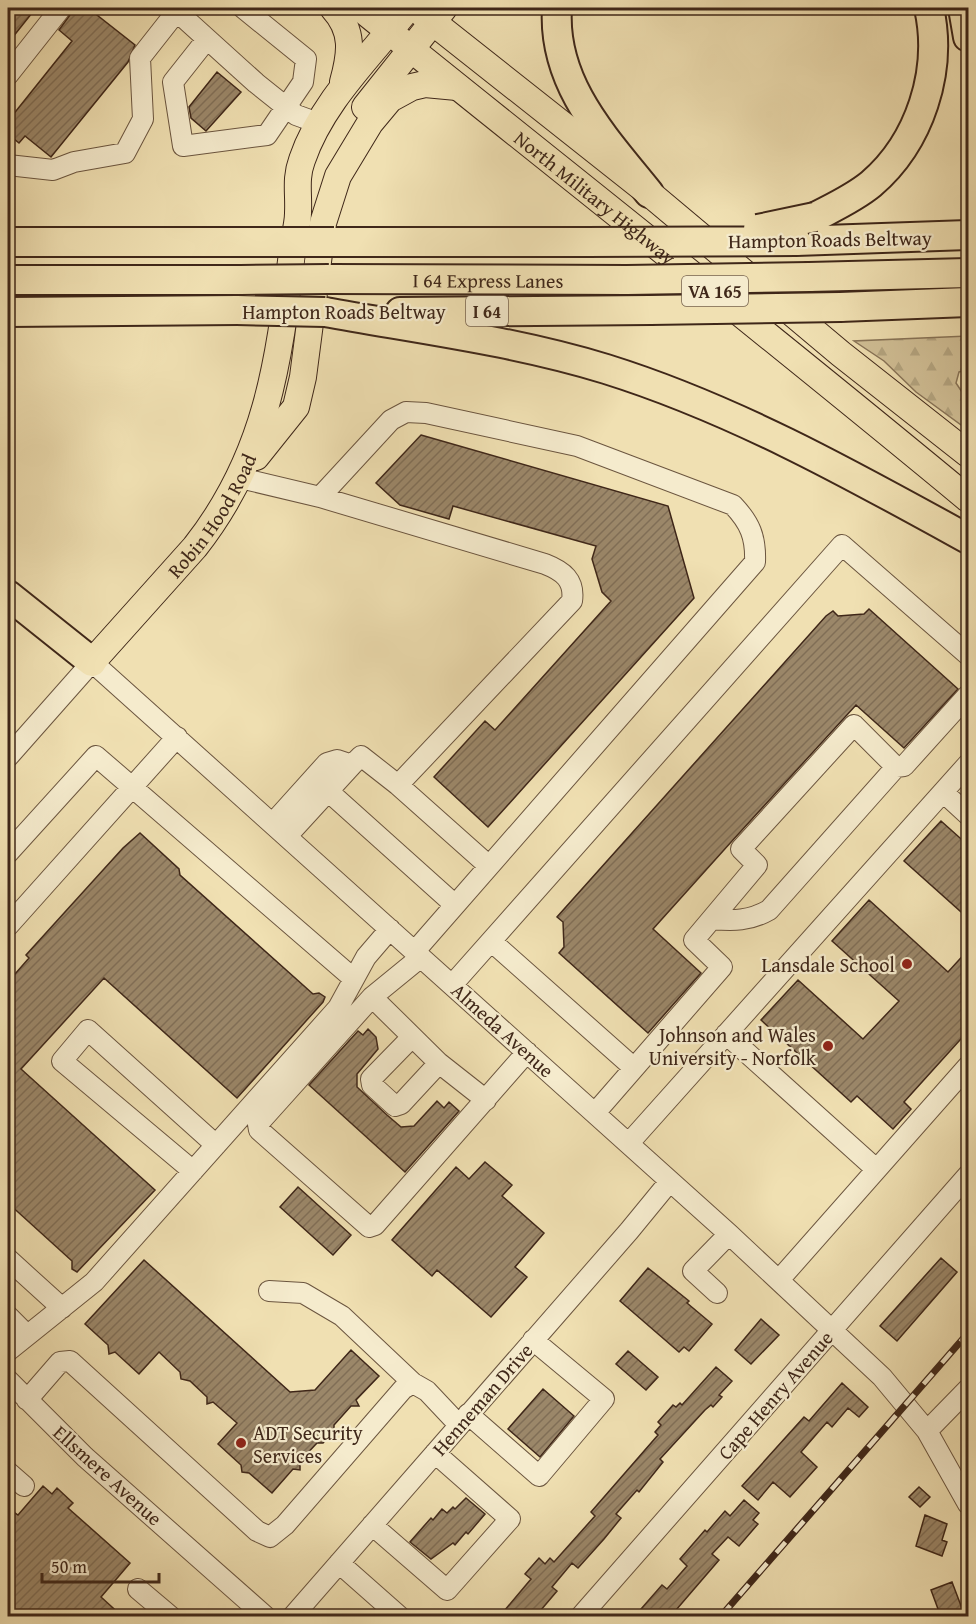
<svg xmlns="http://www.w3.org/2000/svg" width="976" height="1624" font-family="'Gentium Book Plus',serif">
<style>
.forest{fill:url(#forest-firs);stroke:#887458;stroke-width:1.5}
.building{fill:url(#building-hatch);stroke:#3f2719;stroke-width:1.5}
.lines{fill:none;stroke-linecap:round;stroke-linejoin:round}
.minor-casing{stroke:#6b553f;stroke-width:22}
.major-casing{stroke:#3f2719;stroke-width:28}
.highway-casing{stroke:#3f2719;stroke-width:32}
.minor{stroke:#f5ebcd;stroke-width:20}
.major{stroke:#f0e0b2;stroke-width:26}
.highway{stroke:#f0e0b2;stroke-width:28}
.rail-casing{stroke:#3f2719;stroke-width:7}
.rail{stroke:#f5ebcd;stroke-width:4.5;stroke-dasharray:14;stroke-linecap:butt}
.highway-bridge-casing{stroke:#3f2719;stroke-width:32;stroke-linecap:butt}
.highway-bridge{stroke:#f0e0b2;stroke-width:28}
.poi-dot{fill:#8f2418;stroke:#f5ebcd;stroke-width:2}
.labels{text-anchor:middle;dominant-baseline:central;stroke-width:4.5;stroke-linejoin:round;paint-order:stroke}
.shield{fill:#f5ebcd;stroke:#76624f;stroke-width:1.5}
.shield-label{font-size:18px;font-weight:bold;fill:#3f2719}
.street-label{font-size:20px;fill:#3f2719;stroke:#f5ebcd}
.poi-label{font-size:20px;fill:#3f2719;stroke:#f5ebcd;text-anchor:end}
</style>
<defs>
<pattern id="forest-firs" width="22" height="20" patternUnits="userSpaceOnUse" patternTransform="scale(1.5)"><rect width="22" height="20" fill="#d2c198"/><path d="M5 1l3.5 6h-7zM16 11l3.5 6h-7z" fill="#b5a682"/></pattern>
<pattern id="building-hatch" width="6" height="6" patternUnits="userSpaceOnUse" patternTransform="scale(1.5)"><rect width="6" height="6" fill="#9b8769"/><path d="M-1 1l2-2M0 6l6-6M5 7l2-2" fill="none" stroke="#806e56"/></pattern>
</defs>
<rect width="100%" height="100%" fill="#f0e0b2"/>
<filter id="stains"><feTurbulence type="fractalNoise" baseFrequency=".00333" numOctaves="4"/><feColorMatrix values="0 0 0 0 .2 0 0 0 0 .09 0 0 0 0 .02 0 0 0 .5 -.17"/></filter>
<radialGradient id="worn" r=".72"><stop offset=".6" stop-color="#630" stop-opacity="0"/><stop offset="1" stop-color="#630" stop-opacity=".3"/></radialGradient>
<path class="forest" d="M968,336V370L959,372L956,383L968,401V430L916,392L884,361L854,341Z"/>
<path class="building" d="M8,8H36L8,43Z
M73,8H88L135,45L128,62L51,157L25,136L19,143L8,134V121L72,41L59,30L70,15Z
M217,72L241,92L206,131L191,118L189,107Z
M421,435L668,506L694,598L488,827L434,777L485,721L495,730L611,601L602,592L592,559L596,546L453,506L449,519L400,505L376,483Z
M869,609L958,689L904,748L856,705L732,841L653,929L701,973L648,1033L559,953L564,947L563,922L557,917L826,616L833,611L838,616L864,614Z
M941,821L969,846V919L904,861Z
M140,833L179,869L180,875L313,994L319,993L325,997L323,1002L237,1098L104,978L21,1069L155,1190L77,1272L72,1269V1261L8,1203V982L29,958L26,955L123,848Z
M869,900L948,972L969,949V1030L904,1102L911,1109L893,1129L857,1096L851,1102L761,1020L798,980L863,1039L899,1001L832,941Z
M368,1029L376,1037L378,1049L357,1074V1087L387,1115L401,1127L414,1126L437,1101L444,1108L449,1102L459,1111L405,1172L309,1085L358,1031L363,1035Z
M485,1162L512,1185L502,1196L544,1233L515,1267L527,1277L491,1317L437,1270L432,1276L392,1240L456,1167L469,1179Z
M298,1187L351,1235L333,1255L280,1207Z
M941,1258L957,1272L897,1341L880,1326Z
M144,1260L290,1392L315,1390L351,1350L379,1376L356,1400L359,1406H351L334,1425V1431L323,1443H317L300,1461V1470L293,1469L272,1493L249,1473L242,1472L241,1465L218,1444L237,1423L213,1402L207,1404V1397L190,1381L181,1379L180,1372L159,1352L139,1374L115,1352L109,1354L108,1345L85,1324Z
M648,1268L689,1301L687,1303L712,1324L689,1351L684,1347L679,1352L620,1301Z
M761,1319L779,1335L751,1364L735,1350Z
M628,1351L658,1377L646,1390L616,1364Z
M716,1367L732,1381L719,1395L722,1397L713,1407L711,1405L705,1410L660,1459L663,1462L639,1492L637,1490L616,1514L621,1518L604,1539L578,1568L572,1563L552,1587L557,1591L535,1617H499L531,1579L525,1574L539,1558L545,1564L550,1558L554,1562L595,1516L591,1512L658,1435L655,1432L661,1425L658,1422L673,1405L676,1407L680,1403L682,1405Z
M842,1383L868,1407L859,1417L848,1408L832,1427L827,1422L801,1452L817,1467L790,1497L773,1482L758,1500L742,1486L804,1417L809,1421Z
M543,1389L574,1416L540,1457L508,1429Z
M43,1486L52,1494L57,1488L73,1503L68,1508L130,1563L101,1597L123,1617H8V1508L18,1515Z
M919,1487L930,1497L920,1507L909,1497Z
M466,1498L485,1514L468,1534L466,1532L455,1545L453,1543L431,1559L410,1542L431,1518L433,1520L442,1509L447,1513L453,1507L455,1509Z
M744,1500L759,1513L753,1520L758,1524L739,1546L728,1537L712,1554L719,1560L670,1617H634L662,1585L667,1589L687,1566L680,1559L705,1530L707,1532L725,1511L730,1516Z
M925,1515L947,1524L942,1540L947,1542L942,1556L916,1546Z
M952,1582L963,1611L941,1617L931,1590Z"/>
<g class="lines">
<g class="minor-casing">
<path id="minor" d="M173,8L256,83L296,115L318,123
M207,39L173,82L183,146L267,135L303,82L306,59L243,8
M8,75L61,8
M8,165L53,170L74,162L125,153L143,119L140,58L177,11
M240,478L320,497L545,564C563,571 575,580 572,601L398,785L361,756L352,765
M320,497L391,420L406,412L426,413L577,446L733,505C750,523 756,537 755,562L415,951
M8,757L92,662L729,1234L882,1377L927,1431L968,1504
M319,783L455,905
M398,785L489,866
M943,792L968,815
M273,823L327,763L337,760L352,765L287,836
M8,853L96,756L354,979
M712,919C733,921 750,921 769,910L896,767
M8,926L177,737
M491,941L634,1068
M421,957L372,997L258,1124L259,1130L369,1227L375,1225L527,1052
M452,985L842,545L968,655
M372,997L439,1063L401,1104L395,1106L372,1085L371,1079L412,1037
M726,1034L876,1169
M439,1063L486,1100
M595,1113L722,967L694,940L757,865L741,849L854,725L896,767L904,766L968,695
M629,1143L968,764
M193,1171L62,1061L88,1030L216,1145
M8,1259L62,1308
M779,1280L968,1066
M269,1291L303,1293L342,1316L413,1383
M717,1293L693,1271L729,1234
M8,1316L26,1334
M8,1351L94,1282L338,1008L366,957L390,929
M8,1380L85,1457L265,1616
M27,1400L60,1362L70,1361L257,1531L270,1537L285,1525L403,1389L413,1383L427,1391L459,1425
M468,1414L539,1476L604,1399L533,1340
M927,1431L968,1389
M8,1472L24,1486
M372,1525L447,1590L510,1519L435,1453
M339,1563L399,1616
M138,1589L170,1616
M293,1616L629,1231L670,1181
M581,1616L968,1175"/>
</g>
<g class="major-casing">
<g id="major">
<path d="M333,8C354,31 351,53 343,82"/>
<path id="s1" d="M360,8C563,172 768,333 968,499"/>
<path d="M415,8L649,193L841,354L968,454"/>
<path d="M365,107L444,8"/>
<path d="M256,457L296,407L303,377L323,223L338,176L370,123L390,99L412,87L425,84L457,87"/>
<path id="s2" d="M92,662L195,547C269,453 279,358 293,245C295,234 298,223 298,213C299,193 295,179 302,160C322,101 371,56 408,8"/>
</g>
</g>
<g class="highway-casing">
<g id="highway">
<path d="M557,8C552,84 605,138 649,193"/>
<path d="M963,8L968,37"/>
<path d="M815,217C834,207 854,198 871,184C920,142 943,71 929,8"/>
<path d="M796,241L968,235"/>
<path d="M8,242H244"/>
<path d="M334,242H586"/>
<path d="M809,277L968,273"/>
<path id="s3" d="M329,279L627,280"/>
<path d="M8,280H241"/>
<path d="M840,307L968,302"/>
<path d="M8,312L237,310"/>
<path d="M325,312C419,329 515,341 606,369C734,409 852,475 968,539"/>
<path d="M400,312L650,310"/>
<path d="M8,595L92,662"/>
</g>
</g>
<use href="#minor" class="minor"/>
<use href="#major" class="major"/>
<use href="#highway" class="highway"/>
<g class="rail-casing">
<path id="rail" d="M721,1616L968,1333"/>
</g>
<use href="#rail" class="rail"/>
<g class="highway-bridge-casing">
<path id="highway-bridge" d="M758,229L815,217
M244,242H334
M586,242L796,241
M241,280L329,279
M627,280L809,277
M237,310L325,312
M650,310L840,307"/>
</g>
<use href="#highway-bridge" class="highway-bridge"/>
</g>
<g class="poi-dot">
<circle cx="907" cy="964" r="6"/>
<circle cx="828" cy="1046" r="6"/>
<circle cx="241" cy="1443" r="6"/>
</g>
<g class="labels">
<g class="shield">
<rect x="682" y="276" width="66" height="30" rx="4.5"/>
<rect x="466" y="296" width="42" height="30" rx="4.5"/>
</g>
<g class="shield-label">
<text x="715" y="291">VA 165</text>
<text x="487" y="311">I 64</text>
</g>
<g class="street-label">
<text stroke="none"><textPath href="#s1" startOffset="302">North Military Highway</textPath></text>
<text transform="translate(830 239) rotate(-1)">Hampton Roads Beltway</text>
<text stroke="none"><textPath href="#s3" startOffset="159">I 64 Express Lanes</textPath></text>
<text x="344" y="311">Hampton Roads Beltway</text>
<text stroke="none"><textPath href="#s2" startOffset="190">Robin Hood Road</textPath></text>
<text transform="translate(503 1030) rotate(42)">Almeda Avenue</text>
<text transform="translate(775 1395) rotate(-49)">Cape Henry Avenue</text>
<text transform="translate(482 1399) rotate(-49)">Henneman Drive</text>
<text transform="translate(108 1475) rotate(42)">Ellsmere Avenue</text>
</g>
<g class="poi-label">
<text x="895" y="964">Lansdale School</text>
<text x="816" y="1034">Johnson and Wales<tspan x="816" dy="23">University - Norfolk</tspan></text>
<text x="253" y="1432" text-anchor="start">ADT Security<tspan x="253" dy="23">Services</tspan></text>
</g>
</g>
<rect width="976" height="1624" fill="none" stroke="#f0e0b2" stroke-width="30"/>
<rect x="9" y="9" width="958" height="1606" fill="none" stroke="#3f2719" stroke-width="3"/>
<rect x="15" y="15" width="946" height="1594" fill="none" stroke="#3f2719" stroke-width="1.5"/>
<path d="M42 1573v9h117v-9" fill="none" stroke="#3f2719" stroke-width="3"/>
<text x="51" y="1573" font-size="18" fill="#3f2719" stroke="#f5ebcd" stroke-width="4.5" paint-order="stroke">50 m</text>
<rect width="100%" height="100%" filter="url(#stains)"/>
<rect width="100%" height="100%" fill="url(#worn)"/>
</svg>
